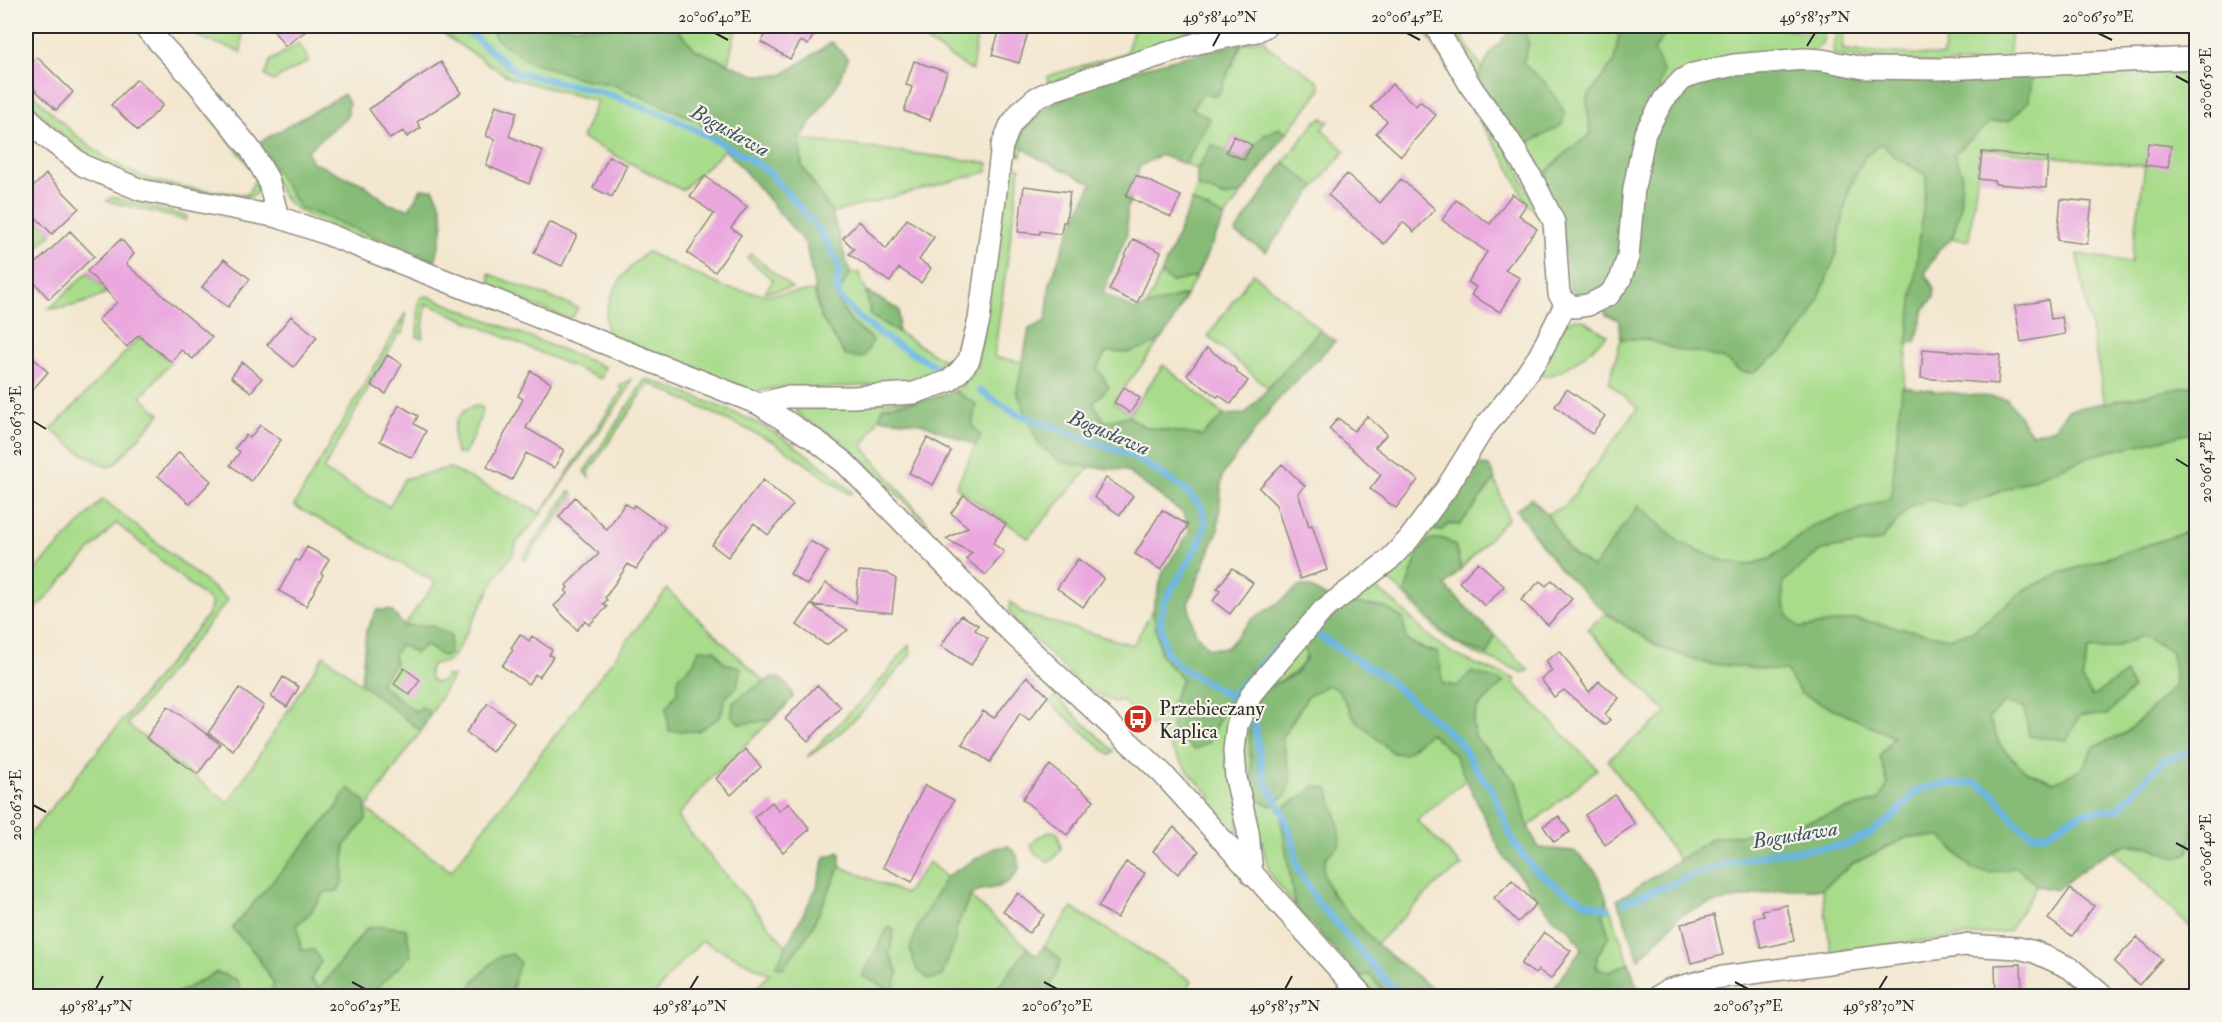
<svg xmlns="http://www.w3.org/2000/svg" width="2222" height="1022" font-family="'IM FELL Double Pica',serif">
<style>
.green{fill:#a8dc8b;stroke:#6a845b;stroke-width:1.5}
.forest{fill:#86bc77;stroke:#587451;stroke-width:1.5;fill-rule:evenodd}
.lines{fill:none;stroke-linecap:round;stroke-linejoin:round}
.stream{stroke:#6bb6e4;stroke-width:7}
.building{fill:#eaa8df}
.street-casing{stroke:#8f897e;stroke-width:24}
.street{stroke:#fff;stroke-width:21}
.ticks{fill:none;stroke:#2b2b2b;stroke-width:2}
.labels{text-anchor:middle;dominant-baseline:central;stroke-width:4.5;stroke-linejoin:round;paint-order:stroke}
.poi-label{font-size:20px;fill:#2b2b2b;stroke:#f7f3e8;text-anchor:start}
.water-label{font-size:21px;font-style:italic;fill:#3e5562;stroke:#f7f3e8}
.neatline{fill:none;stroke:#2b2b2b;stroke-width:2}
.ticks-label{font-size:15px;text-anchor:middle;fill:#2b2b2b}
</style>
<rect width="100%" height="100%" fill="#f7f3e8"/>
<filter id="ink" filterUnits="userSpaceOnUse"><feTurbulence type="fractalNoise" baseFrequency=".0167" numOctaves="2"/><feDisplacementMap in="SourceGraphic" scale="12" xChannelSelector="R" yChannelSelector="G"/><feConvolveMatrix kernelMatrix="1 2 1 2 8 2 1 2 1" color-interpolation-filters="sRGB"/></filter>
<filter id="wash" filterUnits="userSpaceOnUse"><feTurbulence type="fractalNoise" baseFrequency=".008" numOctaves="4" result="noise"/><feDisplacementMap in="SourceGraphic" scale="24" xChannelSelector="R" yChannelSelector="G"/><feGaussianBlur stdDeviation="1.35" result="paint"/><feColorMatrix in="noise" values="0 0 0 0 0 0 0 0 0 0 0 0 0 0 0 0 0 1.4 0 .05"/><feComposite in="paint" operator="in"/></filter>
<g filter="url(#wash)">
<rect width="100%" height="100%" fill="#f3e7d0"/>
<path class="green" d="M133,26H137L186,77L258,169C263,182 261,195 246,198C212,193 175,191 141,181C95,167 58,133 26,99V86C63,126 106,168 160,182C188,190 219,191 247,195L257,176L167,59Z
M213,26H243L241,52L196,36Z
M442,26H487L499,41L579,78L614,85L697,120L725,150L682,190L582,138L597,101L510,78L446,36Z
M677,26H737L728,63L696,50L677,29Z
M903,26H978L972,71Z
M1135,26H1207L1209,28L1217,26H1246L1048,83L1047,77L1051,75L1126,53Z
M1422,26H1430L1511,154L1539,215L1527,204L1506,161L1483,127Z
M1453,26H1465L1463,40L1483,69L1476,79L1452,39Z
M1514,26H1614L1619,34L1614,62L1587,98L1590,135L1564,154L1546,172L1543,187L1520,142L1546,83L1523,64L1522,28H1513Z
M1670,26H1766L1810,34L1814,26H1826C1825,37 1823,46 1813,51L1654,104V50Z
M1837,26H1844L1843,50L1943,56L1947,26H2011L2008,61L1943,64L1835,56L1833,49Z
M1265,39L1266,45L1318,81L1321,89L1286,134L1280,128L1265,135L1244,160L1251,145L1234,136L1226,152L1212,145L1197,169L1185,164L1210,119L1192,109L1202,94L1218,95L1242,43Z
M299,43L309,61L273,81L265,76L270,61Z
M2196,62V385L2105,403L2077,254L2131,262L2145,166L1981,149L1969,240L1952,239L1960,209L1954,154L1991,122L2009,121L2033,71Z
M1093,83L1051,106L1017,143L1023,147L1021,156L1014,149L1012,143L1033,108Z
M1322,118L1329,121L1322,129L1345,151L1315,187L1284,162L1316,121Z
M800,139L988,163L987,172L832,213L802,166Z
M1881,142L1895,157L1927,175L1891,498L1812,526L1770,559L1747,565L1721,560L1679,542L1639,506L1593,568L1568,550L1547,514L1566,505L1638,408L1609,383L1621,339H1645L1681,351L1698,352L1724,359L1741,372L1753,373L1770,360L1835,258L1848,192L1864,158Z
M258,143L299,207L435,261L424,260C393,249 307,223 288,202C275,187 267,166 257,149Z
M1010,163L1020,168L994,357L1023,362L1017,392L1060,462L1090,467L1028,538L956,487L980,436L972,425L955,391L970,378L977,366Z
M1197,186L1226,197L1242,193L1225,217L1192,201Z
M112,197L187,216L186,220L106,201Z
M26,207L52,234L26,257Z
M647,252L726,288L766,295L814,291L820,316L846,356L863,358L873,340L851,322L836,298L850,273H859L866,291L871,316L952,365L941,376L926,382L825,388H776L755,392L608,335C598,305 624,269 647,252Z
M751,254L792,288L765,292L773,280L747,258Z
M88,272L107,292C89,303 70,308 49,309Z
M1253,273L1320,330L1268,388L1208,336Z
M489,274L578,308L574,315L569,319L507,295L491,285Z
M1161,274L1172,282L1196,277L1176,314L1184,295L1146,307Z
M427,296L605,367L601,379L426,303L422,338L417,337L419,302L421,298Z
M406,312L403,334L399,333L323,470L389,507L404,479L449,468L541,513L623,389L619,387L631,379L627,391L541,514L517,542L513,554L497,576L455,654L446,662L432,664L429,670L430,678L435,683L443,681L445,676H453L421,731L366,809L451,871L667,589L788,704L706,783L677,817L787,947L776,966L810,932L840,866L905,894L929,862L946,877L918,927L954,944L957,926L970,897L1028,948L992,996H907L893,991L890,996H748L770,974L702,941L671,973L654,996H509L515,983L477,978L464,996H369L376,989L367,928L319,989C302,973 301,946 297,924L310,913L325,892L343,883L345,845L366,819L365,802L341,798L338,806L233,928L255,953L274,984L268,996H244L237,980L217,972L173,996H26V839L207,616L212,603L116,523L26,619V580L103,499L228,600L127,724L228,803L324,655L361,684L436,582L294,506Z
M1575,319L1583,320L1607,335C1592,348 1555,386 1536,373L1566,323Z
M140,337L171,362L141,397L160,414L115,464L107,467L80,452L51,430Z
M1161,339L1114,402L1130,413L1163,365L1224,415L1202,436L1145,427L1128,416L1105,422L1093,403L1109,387L1097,368L1106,352L1129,353Z
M648,379C683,392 718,405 751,420C788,437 822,465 853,492L850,494L774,442L649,383L588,473L589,477L584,472L645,380Z
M929,399L883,407L879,418L863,447L930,526L843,442L804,419L795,410L798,407Z
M478,406L483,408L475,433L464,454H457C450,435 453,409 478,406Z
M2196,432V529L2061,573L2026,589L1973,631L1949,638L1856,619L1800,628C1783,616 1782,601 1783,582L1821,550L1880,541L1911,506L1931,500L1960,507L2097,454Z
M1495,479L1508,518L1461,569L1455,545L1417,557L1487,655L1494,635L1529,670L1524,673C1500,661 1471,655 1448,639C1423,620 1407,592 1381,574L1429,524L1460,525Z
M570,491L574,494L525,561L523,557Z
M1368,585C1399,600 1410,621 1435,641C1459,660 1489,669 1516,679L1513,682L1597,769L1528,827L1516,782L1475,737L1473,723L1477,708L1503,682L1457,686L1443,684L1438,653C1405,643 1372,620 1342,603Z
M1010,602L1024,614L1133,645L1153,610L1161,656L1182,678L1172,704L1209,742L1222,712L1242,690L1238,834L1234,833L1207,800L1211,796L1191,775L1162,736L1120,699L1116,703L1082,686L1012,618L1009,612Z
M1606,613L1659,647L1708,664L1786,671L1801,694L1894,737L1880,756L1888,784L1879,800L1778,830L1713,838L1679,860L1608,760L1667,713L1587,629Z
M1312,631C1305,670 1300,671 1266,688L1291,779L1282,738L1308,696L1327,685L1339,690L1354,718L1404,754L1430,733L1454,754L1467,779L1417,820L1462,866L1438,883L1376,944C1360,926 1311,883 1326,857C1328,852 1336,848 1340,844L1338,822L1328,789L1315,786L1300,798L1286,806L1295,907L1269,872L1244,770L1242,744L1253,701Z
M2142,636L2172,651L2175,686L2126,733L2095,746L2082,769L2055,782L2024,770L2000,745L1989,718L2004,703L2080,715L2126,673L2092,697L2082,679L2088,650L2113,648Z
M909,645L911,654C880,692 850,731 807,757L880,681Z
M1055,696L1114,751L1110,755L1050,703Z
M2196,818V933L2113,851L2128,845L2150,847L2177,858L2188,853Z
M1052,831L1058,833L1061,849L1052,860L1047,861L1036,855L1031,846L1038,837Z
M1908,837H1942C1972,869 1971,879 2017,867L2037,886L2009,931L1831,952L1822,889L1852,864Z
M1607,899L1629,963L1610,972L1597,968V956L1609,936L1603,916Z
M1072,908L1192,981L1183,996H1047L1060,960L1044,946Z
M1369,974L1389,996H1376L1359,977Z"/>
<path class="forest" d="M487,26H677V29L696,50L755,75H782L832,42L848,59L837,85L800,139L802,166L832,213L850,273L836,298L851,322L873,340L863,358L846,356L820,316L806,244L741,167L697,120L614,85L579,78L526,60L499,41Z
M1614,26H1670L1654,50L1663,71L1616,276L1586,299L1577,296L1570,288L1564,245L1543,187L1546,173L1564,154L1590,135L1587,98L1614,62L1619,34Z
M1513,28H1522L1529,44L1523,64L1546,83L1565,113L1562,125L1529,143L1520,142L1476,79L1492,51Z
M1242,43L1218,95L1202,94L1192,108L1210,119L1185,164L1160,155L1140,166L1127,210V234L1103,293L1135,310L1185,295C1180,307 1170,332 1160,340C1145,351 1124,353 1106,352L1097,368L1109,387L1093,403L1105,422L1128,416L1145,427L1202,436L1224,415L1245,414L1320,330L1335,341L1274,404L1222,476L1218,530L1188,604L1195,632L1208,648H1227L1252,619L1280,602L1299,586H1308L1328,598L1222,712L1209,742L1194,750L1172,730V704L1182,679L1161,656L1153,610L1163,572L1190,531L1184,514L1125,470L1090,467L1060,462L1039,445L1017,392L1029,329L1046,321L1050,283L1064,244L1092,183L1036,157L1017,143L1028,122L1051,106L1093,83L1167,61Z
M1762,67L2033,71L2029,101L2009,121L1991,122L1954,154L1962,173L1960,209L1952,239L1940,248L1925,274L1934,288V298L1924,309L1916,342L1907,344L1927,175L1895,157L1881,143L1864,158L1848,192L1835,258L1811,317L1788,347L1753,373L1741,372L1724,359L1698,352L1681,351L1645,339H1621L1619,320L1606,315L1603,307L1613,301L1651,131L1676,89Z
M344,94L349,103L347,117L307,151L312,162L365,185L389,204L409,209L421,189H433C449,212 442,236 435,261L299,207L258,143Z
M1280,128L1286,134L1242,193L1227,197L1197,186V169L1212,145L1244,160L1264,135Z
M1284,162L1315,187L1266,252L1235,233Z
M1192,201L1225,217L1196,277L1172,282L1161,274Z
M866,291L899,310L898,332L871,316Z
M2196,385V432L2097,454L1960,507L1931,500L1911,506L1880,541L1821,550L1783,582C1782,601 1783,616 1800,628L1856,619L1949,638L1973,631L2026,589L2061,573L2196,529V818L2188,853L2176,858C2162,852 2143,841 2127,845C2105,850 2075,876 2056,890L2037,886L2017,867L1991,873L1973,870L1942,837H1908L1852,864L1822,889H1784L1705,905L1681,915L1639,959L1617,900L1713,838L1778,830L1879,800L1888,784L1880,756L1894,737L1801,694L1786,671L1708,664L1659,647L1606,613L1559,568L1516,510L1531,498L1547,514L1568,550L1593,568L1639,505L1679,542L1721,560L1747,565L1770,559L1812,526L1891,498L1902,387L2007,399L2032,434L2054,428L2068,410ZM2142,636L2172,651L2175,686L2126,733L2095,746L2082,769L2054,782L2024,770L2000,745L1989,718L2004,703L2024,707L2029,736L2067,740L2080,715H2107L2132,689L2126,673L2092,697L2082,679L2088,650L2113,648Z
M955,391L976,404L972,425L981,436L975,445L921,423L879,418L883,407L929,399Z
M1474,464L1489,466L1495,479L1460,525L1449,524L1441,531L1433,530L1429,524L1466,470Z
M1444,539L1455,545L1461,569L1445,586L1494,635L1488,655L1459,644L1442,631L1405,592L1417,556L1429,540Z
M1342,603H1354L1386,608L1403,619L1406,639L1418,647L1438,653L1443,684L1457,686L1472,672L1504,682L1477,708L1473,723L1475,737L1516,782L1528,827L1539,848L1574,851L1596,872L1607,899L1603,916L1609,936L1597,956V968L1610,972L1629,963L1640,994L1636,996H1558L1551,992L1582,948L1569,929L1555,920L1502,854L1454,754L1430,733L1404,754L1393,753L1354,718L1339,690L1327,685L1308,696L1282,738L1291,779L1286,795L1271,806L1255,798C1252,769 1239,708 1267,688C1276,681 1289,680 1296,673C1300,668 1304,662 1307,658L1304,647Z
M377,610H391L404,626C414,624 421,628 431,625L451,636L449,654L444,657L425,645L415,653L400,644L394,656L395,664L379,683L415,711L421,707L427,709L430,715L421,731L361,684L366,631Z
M699,649L715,650L724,663L741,667L737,687L725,698L720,717L698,731H669L666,708L677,692L679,676L693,664Z
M773,677C786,680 789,685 793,697L771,720L740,724L732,716L733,703L745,693Z
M1315,786L1328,789L1338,822L1340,844L1326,857L1323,872L1331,893L1376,944L1432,988L1439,996H1389L1369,975L1359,977L1295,907L1281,819L1286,806L1300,798Z
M349,788L365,801L366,819L345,845L343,883L337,891L325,892L310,913L297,924L301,950H314L321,962L310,980L320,988L367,928L384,926L406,929L411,955L369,996H268L274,984L255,953L232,928L338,806L341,798Z
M1008,846L1017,855L1019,869L1010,881L998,887L980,890L970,897L957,926L954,944L942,976L930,980L917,970L910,949L918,927L946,877L994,848Z
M840,852V866L810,932L783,968L776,966L817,887L825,857Z
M889,926L894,930L890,953L898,973L893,991L862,976Z
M1044,946L1061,960L1047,996H992L1028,948L1037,956Z
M512,954L520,962L509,996H464L477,978L498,957Z
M217,972L237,980L244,996H173Z"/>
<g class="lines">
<path class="stream" d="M465,26L467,31L518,73L601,92L673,118L743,155L768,171L818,229L832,251L839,267L837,288L839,297L859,318L892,342L939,368
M980,391L1015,413L1135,457L1183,488L1200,505L1206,521L1199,544L1164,602L1160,623L1166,652L1180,667L1236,700
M1319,636L1383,676L1459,741L1478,772L1491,788L1515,845L1535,870L1563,890L1587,903L1607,909
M1230,696L1282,643
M1252,710L1264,779L1283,813L1293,842L1298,869L1317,901L1387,982L1404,996
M1625,902L1718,866L1772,853L1842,846L1868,835L1895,815L1915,792L1934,785L1976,783L1993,793L2016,823L2031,834H2047L2066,821L2085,812L2118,809L2164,760L2196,750"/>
</g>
<g id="blocks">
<path class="building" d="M270,26H313L285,46Z
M771,26H819L808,45L801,41L790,59L761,42Z
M1001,26H1030L1019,63L992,55Z
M37,57L73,92L56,110L26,81V69Z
M914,61L947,72L930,120L904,111L912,87L906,85Z
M441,62L461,93L417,122L421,128L407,137L403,131L390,139L369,109Z
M137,79L163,105L138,131L111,105Z
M1392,84L1416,106L1420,101L1436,115L1401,156L1376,133L1387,121L1371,107Z
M496,105L517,112L509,136L543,151L529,184L486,165L495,139L486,136Z
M1234,136L1252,145L1244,160L1226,152Z
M2148,143L2171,146L2168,168L2145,165Z
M1982,152L2048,158L2046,188L1995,184V181L1979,179Z
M609,156L627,165L612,197L593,188Z
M46,174L79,208L52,234L26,207V194Z
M1347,174L1380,203L1401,179L1435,209L1414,232L1403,222L1384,244L1328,195Z
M1136,175L1181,196L1171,217L1126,196Z
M705,176L747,207L731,228L741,235L715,272L687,253L714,214L690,196Z
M1024,186L1070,192L1066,222H1063L1061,234L1040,231V234L1018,232Z
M1512,194L1527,204L1519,215L1537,229L1505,270L1520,278L1500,312L1471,295L1476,287L1468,282L1487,252L1442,220L1456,200L1490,224Z
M2061,199L2092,202L2087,244L2057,240Z
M907,219L934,237L919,260L931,268L921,283L899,268L890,282L849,254L854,249L843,238L859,221L886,249Z
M549,222L577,235L562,266L534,253Z
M70,231L94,256L49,299L26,273Z
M121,239L134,254L126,264L212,337L193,359L181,350L171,362L138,335L127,347L98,320L117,302L87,271Z
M1133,239L1161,252L1137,303L1109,290Z
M224,259L250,279L228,307L202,287Z
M2048,300L2051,319L2062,317L2065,334L2021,342L2015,306Z
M291,316L317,337L294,367L267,345Z
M1207,348L1237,370L1236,372L1248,381L1231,404L1219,395L1217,397L1187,375Z
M1923,349L2000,355L1998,384L1921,378Z
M26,351L48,372L26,397Z
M387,355L402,364L386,394L371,385Z
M242,362L262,378L251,392L231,377Z
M531,371L551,383L526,428L564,450L554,468L526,453L512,480L487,467L523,399L518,396Z
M1124,387L1140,398L1130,413L1114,402Z
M1567,389L1605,416L1592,434L1555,406Z
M399,405L418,416L414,424L426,431L412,458L380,441Z
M1367,416L1387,434L1375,447L1418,480L1396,508L1370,489L1381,475L1329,429L1338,418L1354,431Z
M260,425L281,440L251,481L230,465L240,452L235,448L246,435L250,438Z
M927,438L951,451L933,485L909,473Z
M179,452L211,481L190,504L158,476Z
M1282,464L1305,486L1298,493L1309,526L1312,525L1327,570L1300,579L1276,505L1259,488Z
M1106,478L1133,496L1120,515L1094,497Z
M763,480L793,505L768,535L754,523L728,557L712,545Z
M964,495L1006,524L993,543L1004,552L986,575L966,559L972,553L946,539L968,527L951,513Z
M575,497L607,530L625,503L632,508L634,505L665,527L636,569L628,564L605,598L607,600L603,604L607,607L589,625L585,621L577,630L554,606L568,593L565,591L568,588L566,585L599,554L559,517Z
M1162,510L1188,525L1161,570L1135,554Z
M810,541L828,551L807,585L790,574Z
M307,547L329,559L321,573L323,575L306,606L279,591L296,560L299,561Z
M1078,559L1104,578L1083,607L1057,588Z
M1478,562L1504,586L1485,606L1459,582Z
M1232,568L1253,583L1230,614L1213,601L1220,591L1217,589Z
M859,571L887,573L896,579L892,613L812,605L848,630L826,645L797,625L826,583L856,603Z
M1552,580L1572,599L1548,625L1521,600L1540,581L1546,586Z
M961,615L978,625L975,630L988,639L971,665L941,646Z
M520,634L529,641L532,636L552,650L549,655L553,657L539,677L535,674L528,684L502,666L513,650L511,648Z
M1560,651L1589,692L1599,681L1619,698L1605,714L1610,720L1604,725L1564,690L1554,697L1541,679L1552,671L1546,661Z
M404,668L420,680L410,695L394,684Z
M1027,676L1048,696L1029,720L1020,713L990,762L962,744L983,711L994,718Z
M283,677L299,687L287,707L271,697Z
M817,685L841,707L808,741L785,719Z
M239,688L264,706L233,750L208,733Z
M488,703L514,722L492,752L466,732Z
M168,706L220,744L198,774L146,738Z
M745,749L761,767L731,795L716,779Z
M1050,765L1094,800L1067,835L1022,799Z
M925,785L954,800L912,882L883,867Z
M1615,795L1635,824L1605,845L1585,815Z
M772,802L779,811L789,803L810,829L783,852L754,817Z
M1559,816L1570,832L1554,842L1543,826Z
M1174,827L1199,851L1178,874L1153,851Z
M1126,862L1145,873L1117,918L1098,907Z
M1512,880L1536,904L1518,922L1494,898Z
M2070,889L2094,906L2072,936L2048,919Z
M1018,893L1044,915L1029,933L1003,911Z
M1787,905L1794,941L1761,948L1754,918L1764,916L1762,910Z
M1714,915L1723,955L1691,963L1681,924Z
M1544,932L1571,951L1551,979L1538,970L1535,974L1521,964Z
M2137,937L2162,959L2139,985L2114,962Z
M2021,964L2022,996H1996L1995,965Z"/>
</g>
</g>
<g filter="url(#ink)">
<use href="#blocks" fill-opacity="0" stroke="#8f897e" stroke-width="1.5"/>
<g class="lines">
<g class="street-casing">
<path id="street" d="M144,26L197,83L251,150L268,179L278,217
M26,115L46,137L84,166L141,190L278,217L327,234L759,404L815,440L845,463L1012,633L1162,773L1363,996
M1566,303L1574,307L1588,305L1609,295L1620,280L1628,257L1634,188L1645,133L1664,99L1682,80L1693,74L1734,65L1804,59L1822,60L1864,68L1941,69L2196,58
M759,404L786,397H853L914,393L949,381L960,371L969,360L979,320L1002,146L1010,126L1022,110L1036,98L1053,90L1198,43L1257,31L1266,26
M1252,875L1248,831L1236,778L1234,751L1237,725L1252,693L1323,610L1389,560L1409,539L1446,489L1483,429L1517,388L1539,356L1566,303L1559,294L1554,222L1534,182L1509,140L1472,88L1435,26
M1659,996L1668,990L1715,978L1965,945L2018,948L2035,952L2070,968L2103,996"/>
</g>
<use href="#street" class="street"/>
</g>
</g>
<path class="ticks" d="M715,33L728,40M1407,33L1420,40M2098,33L2112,40M1213,46L1220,33M1807,46L1815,33M2176,76L2189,83M33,421L46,429M2176,459L2189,467M33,805L46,812M2176,843L2189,850M352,982L365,989M1044,982L1057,989M1735,982L1748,989M96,989L103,976M690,989L698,976M1285,989L1292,976M1879,989L1887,976"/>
<defs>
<g id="bus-disc" transform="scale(1.5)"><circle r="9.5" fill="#c8321e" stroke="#f7f3e8"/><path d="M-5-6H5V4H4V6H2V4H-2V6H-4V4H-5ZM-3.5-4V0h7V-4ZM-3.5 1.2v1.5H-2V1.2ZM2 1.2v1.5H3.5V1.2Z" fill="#fff"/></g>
</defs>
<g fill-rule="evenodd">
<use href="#bus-disc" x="1138" y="719"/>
</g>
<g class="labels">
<g class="poi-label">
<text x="1159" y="708">Przebieczany<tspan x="1159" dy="23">Kaplica</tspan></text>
</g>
<g class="water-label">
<text transform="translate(730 131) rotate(29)">Bogusława</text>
<text transform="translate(1109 433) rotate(23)">Bogusława</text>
<text transform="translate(1795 835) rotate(-9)">Bogusława</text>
</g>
</g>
<rect width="2222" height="1022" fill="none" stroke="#f7f3e8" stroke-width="66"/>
<rect x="33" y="33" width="2156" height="956" class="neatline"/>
<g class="ticks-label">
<text x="715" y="22">20°06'40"E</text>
<text x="1220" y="22">49°58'40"N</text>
<text x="1407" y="22">20°06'45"E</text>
<text x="1815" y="22">49°58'35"N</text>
<text x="2098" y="22">20°06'50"E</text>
<text transform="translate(2206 83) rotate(-90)" y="5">20°06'50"E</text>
<text transform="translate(16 421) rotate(-90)" y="5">20°06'30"E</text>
<text transform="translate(2206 467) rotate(-90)" y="5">20°06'45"E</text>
<text transform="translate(16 805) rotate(-90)" y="5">20°06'25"E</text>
<text transform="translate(2206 850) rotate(-90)" y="5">20°06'40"E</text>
<text x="96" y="1011">49°58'45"N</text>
<text x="365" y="1011">20°06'25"E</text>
<text x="690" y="1011">49°58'40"N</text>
<text x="1057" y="1011">20°06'30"E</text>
<text x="1285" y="1011">49°58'35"N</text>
<text x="1748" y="1011">20°06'35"E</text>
<text x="1879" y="1011">49°58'30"N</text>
</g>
</svg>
